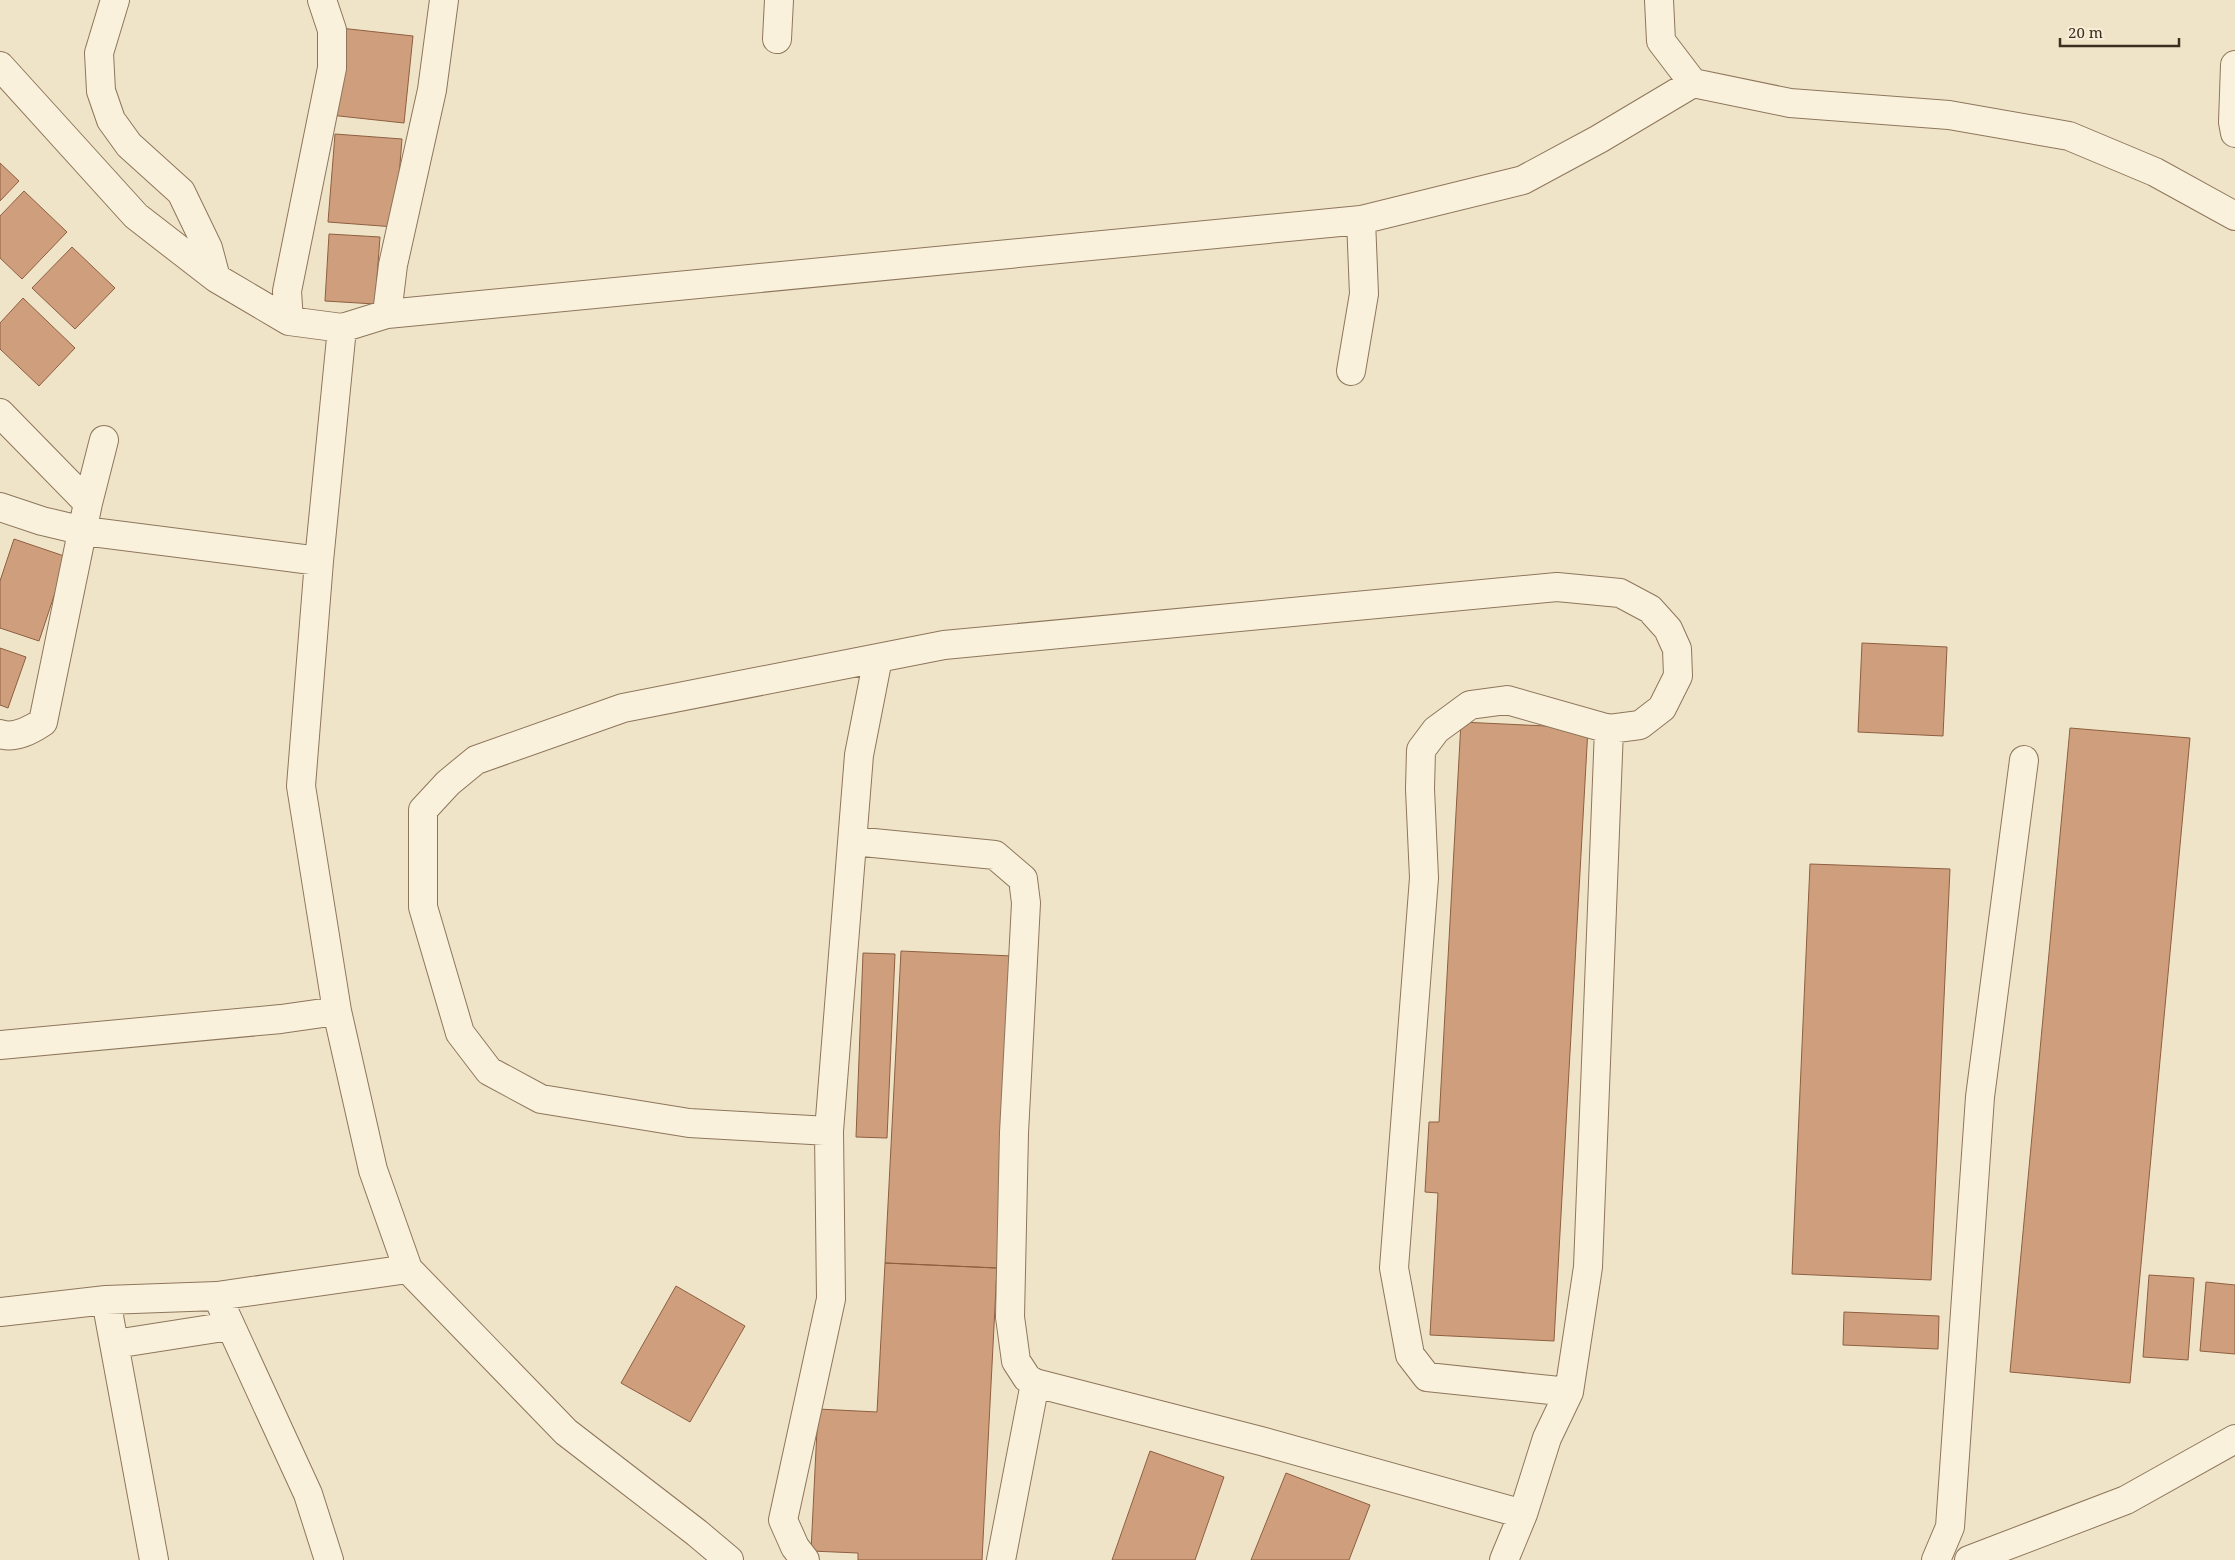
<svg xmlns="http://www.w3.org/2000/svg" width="2235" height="1560" font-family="'Noto Serif',serif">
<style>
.building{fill:#cf9f7d;stroke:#8d5f41}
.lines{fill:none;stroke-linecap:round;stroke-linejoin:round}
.minor-casing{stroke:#8d765c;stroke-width:30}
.minor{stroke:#faf1dc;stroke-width:28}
</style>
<rect width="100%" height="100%" fill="#f0e4c8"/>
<path class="building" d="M340,28L413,36L404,123L330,115Z
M335,134L402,139L395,227L328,222Z
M0,163L19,181L0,201Z
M24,191L67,232L22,279L0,258V216Z
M329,234L380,237L375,304L325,301Z
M72,247L115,288L75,329L32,288Z
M23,298L75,348L39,386L0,349V323Z
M14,539L67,557L39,641L0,628V581Z
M1862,643L1947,647L1943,736L1858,732Z
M0,648L26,657L8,708L0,705Z
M1461,722L1588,728L1554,1341L1430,1335L1438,1193L1425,1192L1429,1122H1439Z
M2070,728L2190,738L2130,1383L2010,1372Z
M1810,864L1950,869L1931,1280L1792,1274Z
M901,951L1012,956L997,1268L885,1263Z
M863,953L895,954L887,1138L856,1137Z
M885,1263L997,1268L982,1560H858V1553L811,1551L818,1409L877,1412Z
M2149,1275L2194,1278L2188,1360L2143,1357Z
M2206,1282L2235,1285V1354L2200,1351Z
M676,1286L745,1326L690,1422L621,1383Z
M1844,1312L1939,1316L1938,1349L1843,1345Z
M1150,1451L1224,1477L1195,1560H1112Z
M1286,1473L1370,1505L1349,1560H1251Z"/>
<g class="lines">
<g class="minor-casing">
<path id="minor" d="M115,0L99,53L101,91L111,120L129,145L181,192L208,248L216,278
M1659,0L1661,41L1693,83L1790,103L1949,115L2069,136L2155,172L2235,216
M777,39L779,0
M2235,65L2233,122L2235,133
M0,66L136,216L216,278L289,321L342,328L319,561L301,786L337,1011L373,1170L408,1269L566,1432L697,1533L729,1560
M1361,220L1523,180L1599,139L1693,83
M387,314L393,265L432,90L444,0
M289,321L287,291L332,68V30L322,0
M342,328L387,314L1361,220L1364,294L1351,371
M0,413L88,503
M0,507L42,521L84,531L319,561
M0,734C15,739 31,730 43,722L88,503L104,440
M853,841L995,855L1023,879L1026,903L1014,1133L1010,1317L1016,1361L1027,1378L1035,1383L1261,1441L1523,1514
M0,1045L281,1019L337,1011
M829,1131L689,1123L541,1099L489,1071L460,1033L423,907V810L448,783L476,760L623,708L878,658
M217,1296L308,1494L329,1560
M106,1300L154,1560
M0,1312L106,1300L217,1296L408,1269
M115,1344L230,1326
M805,1560L795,1547L783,1520L831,1299L829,1131L859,755L878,658L944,645L1557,587L1620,593L1650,609L1668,629L1677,649L1678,676L1662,708L1640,725L1609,729L1507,700L1470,705L1436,730L1421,750L1420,789L1424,878L1394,1268L1410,1355L1427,1377L1569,1392
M1001,1560L1035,1383
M1504,1560L1523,1514L1547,1438L1569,1392L1588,1267L1609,729
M1936,1560L1950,1527L1980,1097L2024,760
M1969,1560L2126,1500L2235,1439"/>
</g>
<use href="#minor" class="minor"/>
</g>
<path d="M2060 38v8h119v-8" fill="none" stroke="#3d2e20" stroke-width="2.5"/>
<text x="2068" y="38" font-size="15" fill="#3d2e20" stroke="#f7eed8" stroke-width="4" paint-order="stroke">20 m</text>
</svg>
